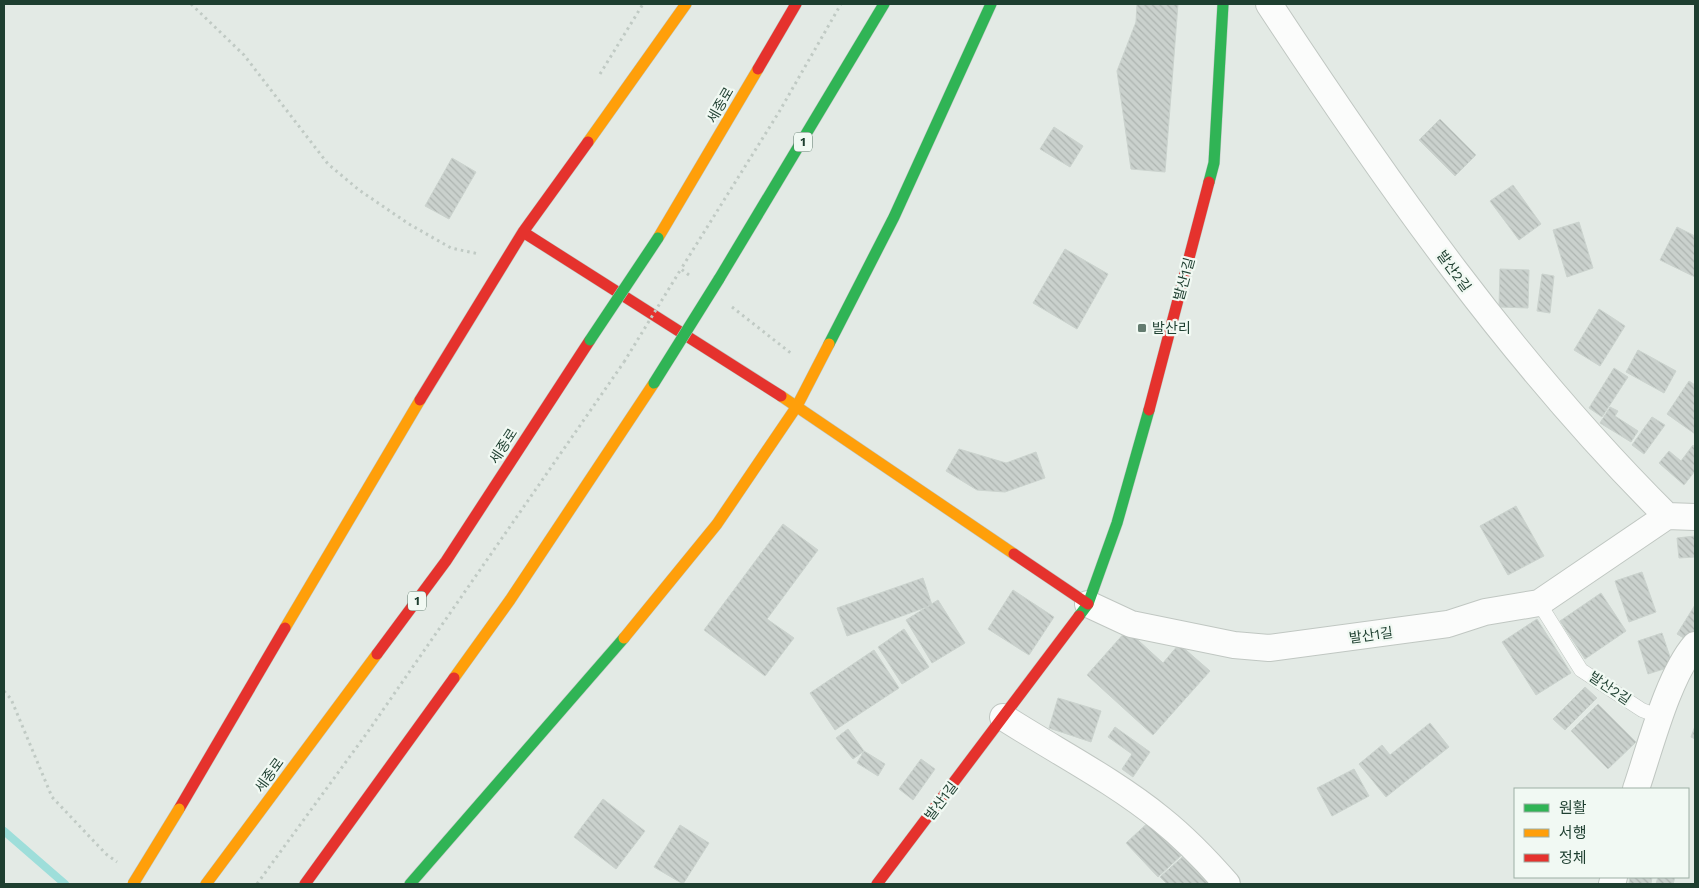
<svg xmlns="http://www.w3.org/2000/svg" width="1699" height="888" font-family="'Work Sans','Noto Sans KR',sans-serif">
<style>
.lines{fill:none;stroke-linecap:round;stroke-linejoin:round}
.stream{stroke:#9ededa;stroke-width:8}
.building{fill:url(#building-back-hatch);stroke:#cbd3ce}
.lane-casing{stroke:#c0c7c2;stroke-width:15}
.street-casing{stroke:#c0c7c2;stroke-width:28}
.fast-casing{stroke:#bcc6c1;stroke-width:12}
.slow-casing{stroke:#bcc6c1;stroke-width:12}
.jam-casing{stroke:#bcc6c1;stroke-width:12}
.path{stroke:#c0cac4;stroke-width:3;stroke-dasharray:2.5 4;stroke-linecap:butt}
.lane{stroke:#fbfcfb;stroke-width:14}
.street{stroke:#fbfcfb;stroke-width:26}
.fast{stroke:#30b455;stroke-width:11}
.slow{stroke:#ff9f0a;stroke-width:11}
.jam{stroke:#e5322d;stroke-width:11}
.fast-bridge-casing{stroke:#bbc6c0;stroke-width:12;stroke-linecap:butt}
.slow-bridge-casing{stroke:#bbc6c0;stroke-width:12;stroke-linecap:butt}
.path-bridge{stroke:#c0cac4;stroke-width:3;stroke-dasharray:2.5 4;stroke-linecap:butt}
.fast-bridge{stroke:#30b455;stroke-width:11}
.slow-bridge{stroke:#ff9f0a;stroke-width:11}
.poi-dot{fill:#637b6f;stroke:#f1f9f3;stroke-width:2}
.labels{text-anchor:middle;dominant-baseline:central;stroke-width:4.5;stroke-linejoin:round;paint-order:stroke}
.shield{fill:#f1f9f3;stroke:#5d776a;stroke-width:1}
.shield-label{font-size:12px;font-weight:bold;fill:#1e3f30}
.street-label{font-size:14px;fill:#1e3f30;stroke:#f1f9f3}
.poi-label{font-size:14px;fill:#1e3f30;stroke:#f1f9f3;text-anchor:start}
</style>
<defs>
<pattern id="building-back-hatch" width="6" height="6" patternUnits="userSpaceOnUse" patternTransform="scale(1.25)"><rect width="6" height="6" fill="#cad1cd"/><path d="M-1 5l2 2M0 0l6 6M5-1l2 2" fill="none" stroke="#adb4b0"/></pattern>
</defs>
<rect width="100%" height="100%" fill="#e3eae5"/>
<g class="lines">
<path class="stream" d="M4,831L65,884"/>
</g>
<path class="building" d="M1137,4H1178L1165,172L1131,169L1117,71L1136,22Z
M1440,119L1476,155L1455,176L1419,140Z
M1054,127L1083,146L1070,167L1040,149Z
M452,158L476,172L449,219L425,206Z
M1513,185L1541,224L1519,240L1490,201Z
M1579,222L1593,268L1567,277L1553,230Z
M1677,227L1695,236V277L1660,260Z
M1065,249L1108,274L1077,329L1033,303Z
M1500,269L1529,270L1528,308L1499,307Z
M1542,274L1554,276L1550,313L1537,311Z
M1599,309L1625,326L1600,366L1574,350Z
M1638,350L1676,371L1664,393L1626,372Z
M1614,368L1628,377L1602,417L1589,408Z
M1689,381L1695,385V434L1667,414Z
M1610,407L1618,411L1615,416L1638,431L1631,442L1600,423Z
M1652,417L1665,425L1644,454L1632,445Z
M1693,445L1695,447V471L1684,485L1659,463L1669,451L1681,461Z
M959,449L1006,463L1036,452L1045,478L1005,492L977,490L946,471Z
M1516,506L1544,556L1508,575L1480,526Z
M783,524L818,550L767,619L794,638L765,676L704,630Z
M1695,536V557L1679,558L1677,538Z
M1642,572L1656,612L1629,622L1615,581Z
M923,578L932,605L847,636L837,608Z
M1013,590L1054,617L1029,655L988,629Z
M1601,593L1626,631L1585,659L1560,621Z
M938,600L965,643L932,663L906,620Z
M1695,605V638L1692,643L1677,634Z
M1537,619L1571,673L1536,695L1502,642Z
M904,629L929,667L902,684L878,647Z
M1127,630L1163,663L1179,644L1210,671L1153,735L1087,675Z
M1662,633L1673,666L1648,674L1638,641Z
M874,650L899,688L835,730L810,693Z
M1585,687L1597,698L1565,730L1553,719Z
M1058,698L1101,711L1091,742L1049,728Z
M1598,704L1636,742L1608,769L1571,731Z
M1430,723L1449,747L1386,797L1359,764L1382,745L1390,755Z
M1695,726V739L1691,737Z
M1115,727L1150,752L1133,777L1122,769L1132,754L1108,737Z
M848,729L864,751L853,759L836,738Z
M864,751L885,764L878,776L857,763Z
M921,759L935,769L913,800L899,789Z
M1354,769L1369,796L1332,816L1317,788Z
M603,799L645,831L616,869L574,837Z
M1152,819L1184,853L1158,877L1126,843Z
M680,825L709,843L683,884L654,867Z
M1188,852L1212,884H1167L1160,877Z
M1630,877H1652L1651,884H1629Z
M1658,877H1675L1673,884H1656Z"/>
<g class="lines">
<g class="lane-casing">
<path id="lane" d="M1539,603L1581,670L1642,710L1660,717"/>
</g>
<g class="street-casing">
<path id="street" d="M1269,4C1388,185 1513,363 1667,516L1695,517
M1088,604L1131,624L1234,645L1269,648L1448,624L1485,612L1539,603L1667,516
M1003,717C1056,751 1113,780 1161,819C1186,839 1207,861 1227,884
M1636,789C1650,748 1668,676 1695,645
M1612,884L1614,877"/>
</g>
<g class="fast-casing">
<path id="fast" d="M1209,182L1214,163L1223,4
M719,279L884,4
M829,344L894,217L991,4
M1079,616L1088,604L1117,523L1149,410
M410,884L624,638"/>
</g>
<g class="slow-casing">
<path id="slow" d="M588,142L686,4
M658,238L758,69
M781,396L1014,554
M285,628L420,400
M624,638L717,524L797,406L829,344
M454,678L510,600L654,383
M206,884L377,654"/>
</g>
<g class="jam-casing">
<path id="jam" d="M758,69L796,4
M523,232L781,396
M420,400L523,232L588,142
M1149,410L1209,182
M1014,554L1088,604
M377,654L446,561L590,340
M179,809L285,628
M305,884L454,678
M877,884L1079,616"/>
</g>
<path class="path" d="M191,4L244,55L328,164L359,190L409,224L451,248L479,254
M600,74L643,4
M689,275L681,269L779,112L841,4
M732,307L792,354
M4,691L11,699L52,797L106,854L117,862
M257,884L367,733L624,362"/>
<use href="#lane" class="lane"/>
<use href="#street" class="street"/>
<use href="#fast" class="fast"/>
<use href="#slow" class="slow"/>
<use href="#jam" class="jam"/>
<g class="fast-bridge-casing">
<path id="fast-bridge" d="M590,340L658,238
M654,383L719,279"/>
</g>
<g class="slow-bridge-casing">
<path id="slow-bridge" d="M133,884L179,809"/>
</g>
<path class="path-bridge" d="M624,362L681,269"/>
<use href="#fast-bridge" class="fast-bridge"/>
<use href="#slow-bridge" class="slow-bridge"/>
</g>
<rect class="poi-dot" x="1137" y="323" width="10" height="10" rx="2.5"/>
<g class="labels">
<g class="shield">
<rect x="794" y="132.5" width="18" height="19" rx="4"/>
<rect x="408" y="591.5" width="18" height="19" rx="4"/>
</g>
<g class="shield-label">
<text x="803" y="142">1</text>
<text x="417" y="601">1</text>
</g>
<g class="street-label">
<text transform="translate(720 105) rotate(-60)">세종로</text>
<text transform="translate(1454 271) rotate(54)">발산2길</text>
<text transform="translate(1184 279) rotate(-75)">발산1길</text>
<text transform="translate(503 446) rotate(-57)">세종로</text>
<text transform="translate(1371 635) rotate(-8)">발산1길</text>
<text transform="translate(1610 688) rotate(34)">발산2길</text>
<text transform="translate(269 775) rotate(-54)">세종로</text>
<text transform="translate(941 801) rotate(-53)">발산1길</text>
</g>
<g class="poi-label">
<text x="1152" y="328">발산리</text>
</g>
</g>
<rect width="1699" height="888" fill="none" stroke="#1e3f30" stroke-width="10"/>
<rect x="1514" y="788" width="175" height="90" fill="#f1f9f3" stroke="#9dafa5"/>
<rect x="1524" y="804" width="25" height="8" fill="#30b455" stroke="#9dafa5"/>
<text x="1559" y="813" font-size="15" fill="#1e3f30">원활</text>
<rect x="1524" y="829" width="25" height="8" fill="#ff9f0a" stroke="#9dafa5"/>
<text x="1559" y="838" font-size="15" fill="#1e3f30">서행</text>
<rect x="1524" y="854" width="25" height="8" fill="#e5322d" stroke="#9dafa5"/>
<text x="1559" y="863" font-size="15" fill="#1e3f30">정체</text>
</svg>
